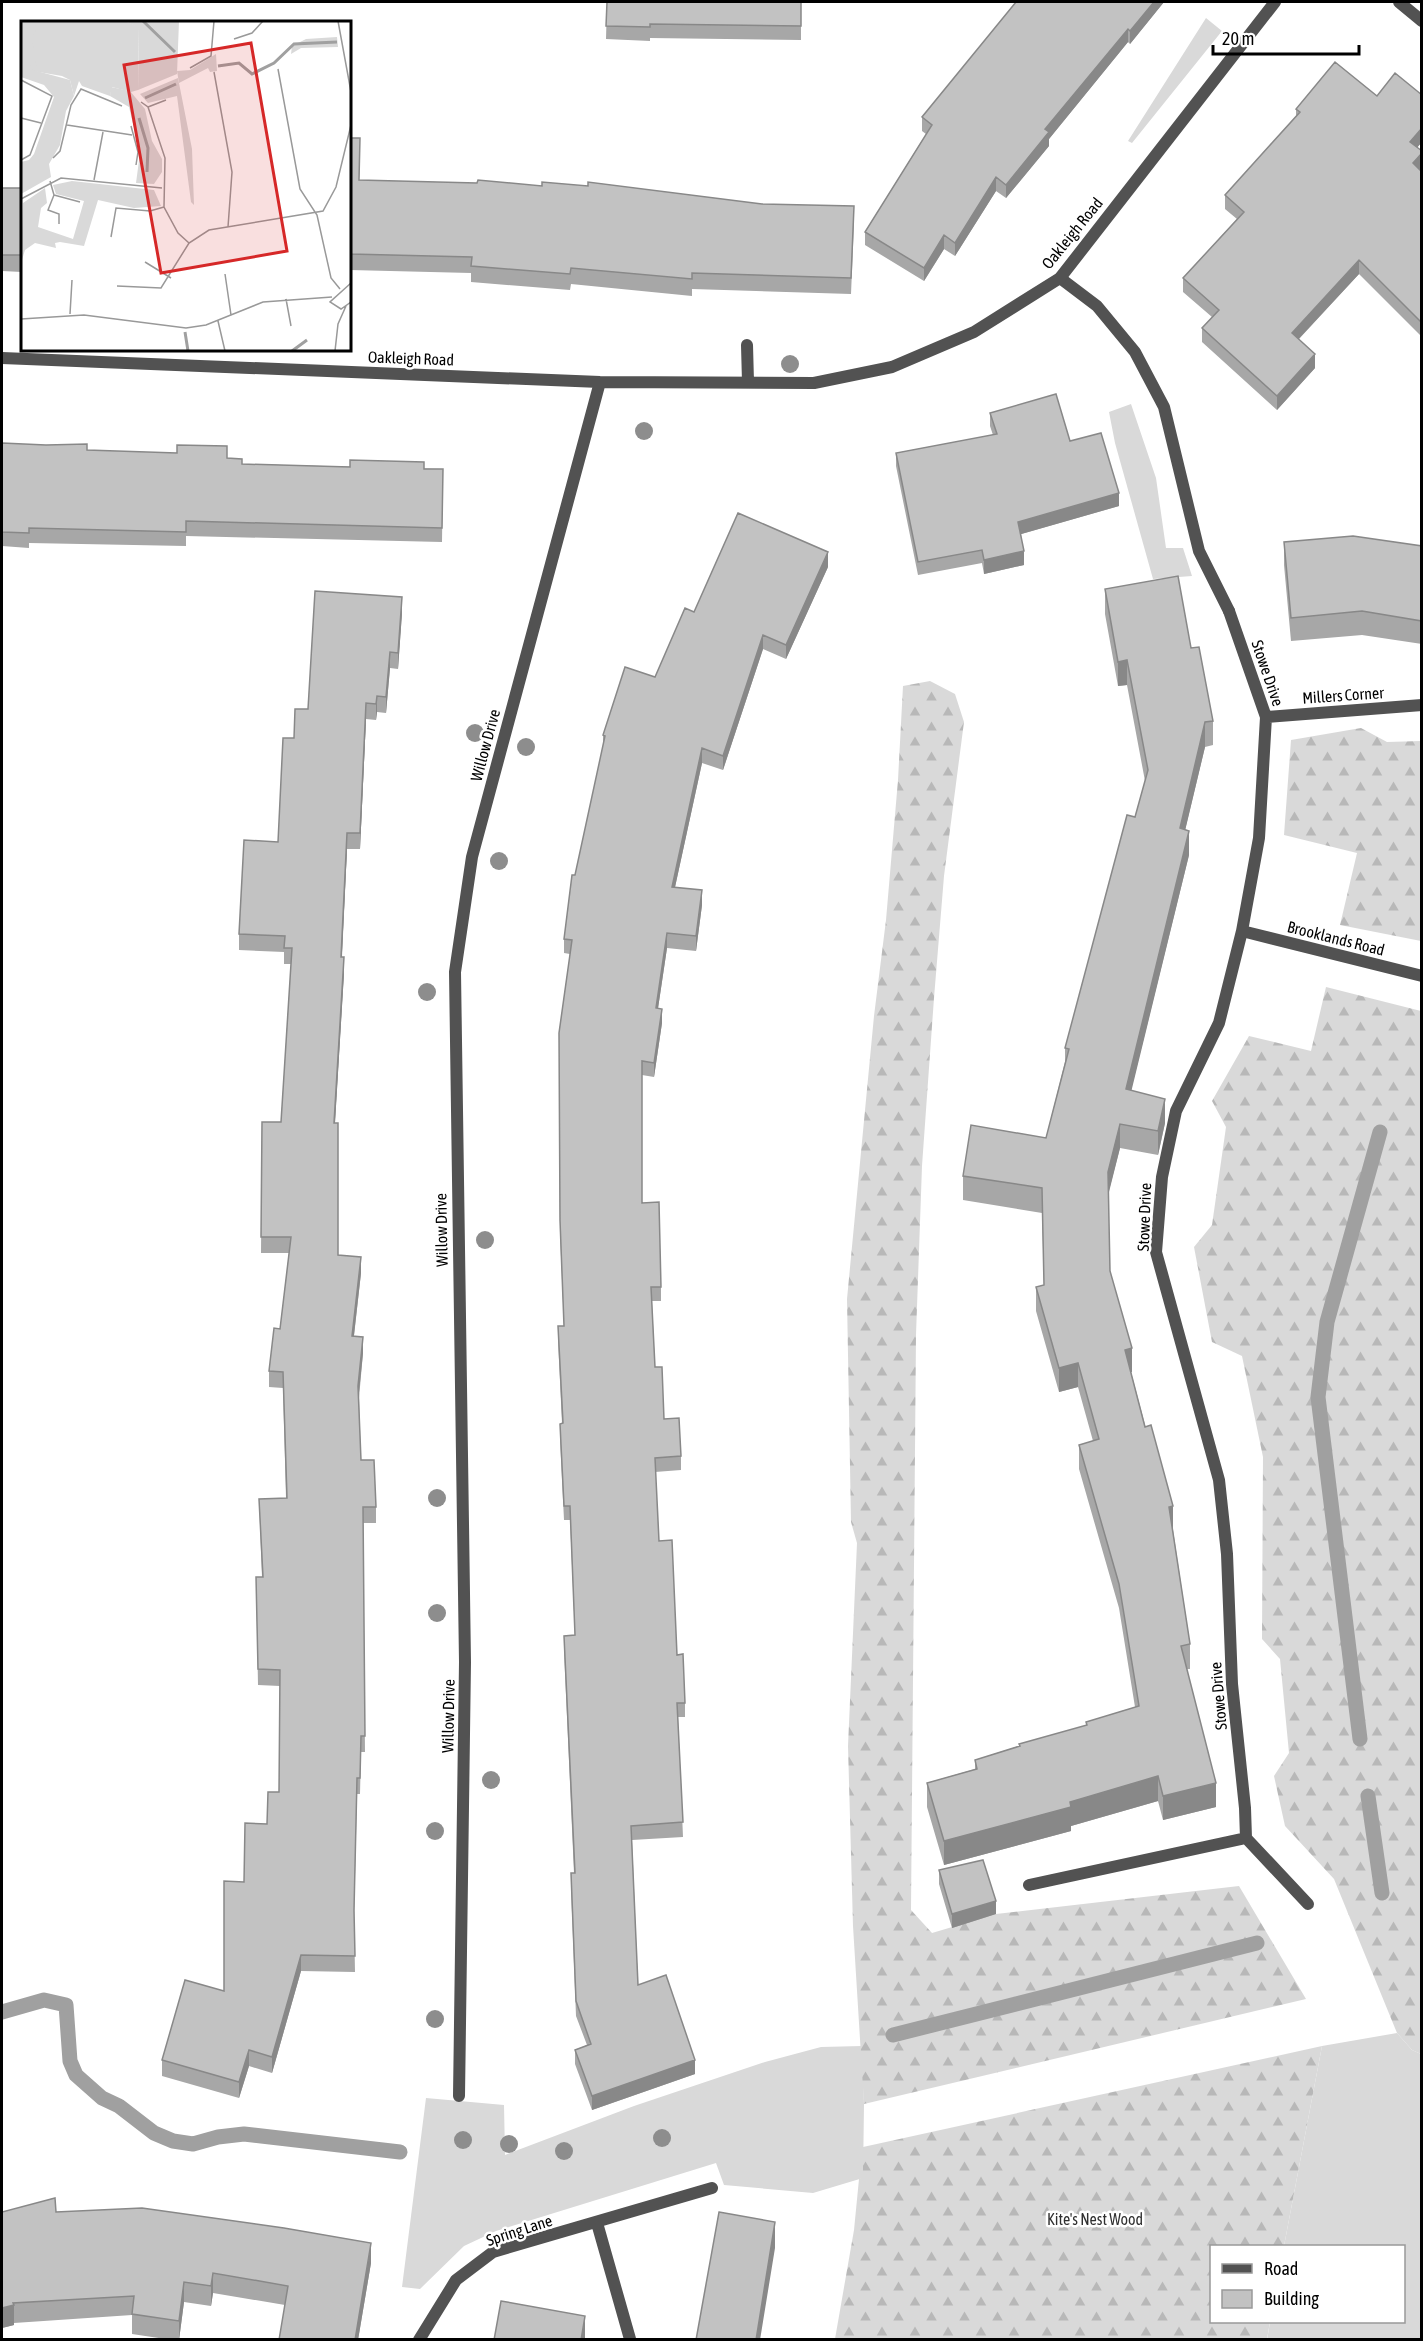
<svg xmlns="http://www.w3.org/2000/svg" width="1423" height="2341" font-family="'Asap Condensed',sans-serif">
<style>
.grass{fill:#d9d9d9}
.forest{fill:url(#forest-firs)}
.lines{fill:none;stroke-linecap:round;stroke-linejoin:round}
.stream{stroke:#a0a0a0;stroke-width:15}
.lane{stroke:#525252;stroke-width:12}
.street{stroke:#525252;stroke-width:12}
.tree{fill:#8d8d8d}
.wall{fill:#a7a7a7}
.shaded-wall{fill:#888}
.building{fill:#c2c2c2;stroke:#888;stroke-width:1.5}
.labels{text-anchor:middle;dominant-baseline:central;stroke-width:5;stroke-linejoin:round;paint-order:stroke}
.street-label{font-size:16px;fill:#000;stroke:#fff}
.park-label{font-size:16px;fill:#303030;stroke:#fff}
.inset-river{fill:none;stroke:#a0a0a0;stroke-width:3}
.inset-road{fill:none;stroke:#999;stroke-width:1.5}
.view{fill:#d62828;fill-opacity:0.15;stroke:#d62828;stroke-width:3}
.inset-edge{fill:none;stroke:#000;stroke-width:3}
</style>
<defs>
<pattern id="forest-firs" width="22" height="20" patternUnits="userSpaceOnUse" patternTransform="scale(1.5)"><rect width="22" height="20" fill="#d9d9d9"/><path d="M5 1l3.5 6h-7zM16 11l3.5 6h-7z" fill="#b8b8b8"/></pattern>
</defs>
<rect width="100%" height="100%" fill="#fff"/>
<path class="grass" d="M1206,18L1222,31L1132,143L1128,141Z
M1131,404L1156,478L1166,548H1183L1192,576L1153,579L1115,443L1109,412Z
M1397,2033L1412,2050L1421,2054V2339L1267,2340L1270,2322H1404V2246H1284L1322,2046Z
M862,2046L864,2104L863,2178L813,2193L724,2185L716,2163L496,2231L464,2246L420,2289L402,2287L426,2098L504,2105L505,2155L634,2106L765,2062L821,2047Z"/>
<path class="forest" d="M930,681L955,694L964,722L944,876L934,998L922,1166L916,1335L911,1910L932,1933L996,1914L1239,1886L1306,1999L864,2104L853,1926L848,1746L857,1543L851,1522L847,1299L874,1016L886,920L898,780L903,686Z
M1361,728L1387,742L1421,741V941L1340,925L1357,853L1284,835L1291,740Z
M1326,987L1421,1011V2054L1412,2050L1397,2033L1334,1879L1285,1826L1274,1776L1289,1753L1280,1659L1262,1639L1263,1457L1242,1356L1212,1342L1194,1247L1212,1225L1226,1127L1212,1101L1249,1036L1311,1051Z
M1322,2046L1284,2246H1212V2322H1270L1267,2339H835L854,2230L859,2179L863,2177V2147Z"/>
<g class="lines">
<path class="stream" d="M1360,1739L1318,1397L1327,1322L1380,1132
M1368,1796L1382,1893
M2,2012L44,2000L66,2005L70,2061L76,2075L102,2098L119,2106L154,2133L173,2141L193,2144L218,2137L244,2134L400,2152
M893,2035L1257,1943"/>
<path class="lane" d="M1060,278L1097,306L1135,352L1164,407L1199,551L1229,611"/>
<path class="street" d="M1399,2L1422,21
M747,345L748,382
M2,358L600,382L814,383L892,367L974,332L1060,278L1275,2
M1229,611L1266,717L1259,838L1242,931L1219,1023L1176,1111L1162,1177L1156,1252L1219,1480L1227,1554L1232,1684L1245,1808L1246,1838L1308,1904
M1266,717L1422,705
M1242,931L1422,976
M1029,1885L1246,1838
M459,2096L465,1662L455,972L472,857L600,382
M597,2223L630,2339
M419,2340L456,2280L493,2252L712,2188"/>
</g>
<g class="tree">
<circle cx="790" cy="364" r="9"/>
<circle cx="644" cy="431" r="9"/>
<circle cx="475" cy="733" r="9"/>
<circle cx="526" cy="747" r="9"/>
<circle cx="499" cy="861" r="9"/>
<circle cx="427" cy="992" r="9"/>
<circle cx="485" cy="1240" r="9"/>
<circle cx="437" cy="1498" r="9"/>
<circle cx="437" cy="1613" r="9"/>
<circle cx="491" cy="1780" r="9"/>
<circle cx="435" cy="1831" r="9"/>
<circle cx="435" cy="2019" r="9"/>
<circle cx="662" cy="2138" r="9"/>
<circle cx="463" cy="2140" r="9"/>
<circle cx="509" cy="2144" r="9"/>
<circle cx="564" cy="2151" r="9"/>
</g>
<path class="wall" d="M607,2H801V40L650,38V41L606,39Z
M1016,2H1164L1130,44L1128,42L1049,139V146L1006,198L996,191L955,256L944,249L924,281L865,245V232L926,134L922,131V117Z
M1422,95V142L1417,147L1422,151V167L1419,170L1422,172V337L1359,274L1299,339L1315,368L1277,410L1202,342V328L1212,317L1183,292V278L1237,219L1225,209V195L1296,116V109L1377,96Z
M350,138L360,154L359,180L854,223L851,294L692,289V296L571,284L570,290L471,282V273L350,270Z
M2,188H22V272L2,271Z
M990,413L1070,441L1119,506L1021,534L1024,565L984,574L982,563L918,575L896,466V453L993,435L990,426Z
M2,443L87,450L227,458L242,464L443,469L442,542L186,536V546L29,543V548L2,546Z
M1284,542L1422,546V644L1362,635L1291,641L1284,565Z
M828,567L786,659L763,649L723,770L702,763L675,887L702,905L696,951L667,948L658,1008L662,1023L654,1077L642,1075V1203L661,1287V1301H652L655,1367L664,1419L681,1456V1470L655,1472L659,1541L685,1703V1717H678L683,1837L632,1840L638,1985L695,2074L592,2110L575,2064V2050L587,2045L576,2016L571,1888V1873H574L564,1650V1636L575,1635L570,1520H564L560,1438V1424L562,1423L558,1340V1326H564L560,1234L559,1033L570,954L564,953V939L575,875L603,748V735L655,677L694,612Z
M1105,589L1191,648L1213,721V745L1205,747L1185,830L1189,855L1131,1090L1165,1123L1158,1155L1120,1148L1108,1194L1110,1271L1132,1372H1131L1173,1530L1190,1644V1669H1187L1216,1807L1163,1820L1158,1801L1071,1826V1831L944,1865L927,1807V1783L975,1769V1760L1019,1746V1744L1086,1726V1722L1135,1707L1119,1608L1079,1469V1445L1093,1441L1078,1387L1059,1392L1036,1311V1287L1044,1285L1042,1213L963,1200V1176L1046,1138L1065,1062V1048L1135,817L1145,781L1127,685L1118,686L1105,614Z
M402,613L398,669L390,668L386,713L377,712L376,720L366,719L360,849H347L342,957L344,973L335,1123L338,1255L361,1273L354,1336L363,1353L359,1398L361,1460L376,1507V1523H363L365,1752H361L360,1794H357L354,1918L355,1972L301,1971L272,2073L249,2066L239,2098L162,2076V2060L224,1991L244,1882L267,1824L279,1792L280,1686L258,1685L256,1577H262L259,1499L286,1498L283,1388L269,1387V1371L280,1329L289,1253H261L262,1122H281L291,964H284V952L239,950V934L278,842L294,738L308,709Z
M939,1870L996,1914L952,1928L939,1884Z
M56,2212L371,2263L358,2340H279L285,2305L213,2293L211,2306L184,2302L179,2340H172L132,2334V2315L14,2323V2325L2,2328Z"/>
<path class="shaded-wall" d="M1154,2H1164L1130,44V31Z
M1128,29V42L1049,139V146L1006,198V185L1045,129Z
M1422,128V142L1410,156V142Z
M1422,153V167L1413,177V163Z
M996,177V191L955,256V243Z
M944,235V249L924,281V268Z
M1359,260V274L1292,346V333Z
M1315,354V368L1277,410V396Z
M1119,493V506L1018,535V522Z
M1024,551V565L984,574V560Z
M828,552V567L786,659V645Z
M402,597V613L398,669V653Z
M763,635V649L723,770V756Z
M390,652V668L386,713V697Z
M1127,660V685L1118,686V662Z
M377,696V712L376,720V704Z
M366,703V719L360,849V833Z
M1205,722V747L1180,852V828Z
M702,748V763L672,901V887Z
M1189,831V855L1126,1113V1089Z
M347,833V849L341,973V957Z
M702,890V905L696,951V936Z
M667,933V948L656,1022V1008Z
M344,957V973L334,1139V1123Z
M662,1009V1023L654,1077V1063Z
M1165,1099V1123L1158,1155V1131Z
M1120,1124V1148L1108,1196V1172Z
M361,1257V1273L352,1352V1336Z
M363,1337V1353L358,1402V1386Z
M1132,1348V1372L1125,1374V1350Z
M1078,1363V1387L1059,1392V1368Z
M1173,1506V1530L1169,1531V1507Z
M1158,1776V1801L1071,1826V1831L944,1865V1841L1070,1802Z
M1216,1783V1807L1163,1820V1796Z
M996,1901V1914L952,1928V1914Z
M301,1955V1971L272,2073V2057Z
M249,2050V2066L239,2098V2082Z
M695,2060V2074L592,2110V2096Z
M775,2222V2248L760,2340H756Z
M371,2243V2263L358,2340H355Z
M213,2273V2293L211,2306V2286Z
M184,2282V2302L179,2340V2321Z
M14,2305V2325L2,2328V2308Z
M585,2316V2340H581Z"/>
<path class="building" d="M607,2H801V26L650,24V27L606,26Z
M1016,2H1154L1130,31L1128,29L1045,129L1049,132L1006,185L996,177L955,243L944,235L924,268L865,232L932,125L922,117Z
M1335,62L1377,96L1395,73L1422,95V128L1410,142L1422,151V153L1413,163L1422,172V323L1359,260L1292,333L1315,354L1277,396L1202,328L1219,310L1183,278L1244,212L1225,195L1300,112L1296,109Z
M350,138H360L359,180L477,183L478,180L542,186V182L588,186V182L762,204L854,206L851,278L692,273V279L571,268L570,274L471,266L472,257L350,254Z
M2,188H22V255H2Z
M1056,394L1070,441L1101,433L1119,493L1018,522L1024,551L984,560L982,550L918,562L896,453L997,434L990,413Z
M2,443L46,445L87,444V450L177,453V445L227,446V458L242,459V464L350,467V460L424,462V469H443L442,528L186,521V532L29,528V533L2,532Z
M738,513L828,552L786,645L763,635L723,756L702,748L672,887L702,890L696,936L667,933L656,1008L662,1009L654,1063L642,1061V1203L659,1202L661,1287H651L655,1367H662L664,1419L679,1418L681,1456L655,1458L659,1541L672,1540L677,1655L683,1654L685,1703H677L683,1822L631,1826L638,1985L666,1975L695,2060L592,2096L575,2050L591,2044L576,2001L571,1873H575L564,1636L575,1635L570,1506H564L560,1424L563,1423L558,1326H564L560,1220L559,1033L572,940L564,939L572,875H575L605,736L603,735L625,667L655,677L685,608L694,612Z
M1353,536L1422,546V621L1362,611L1291,618L1284,542Z
M1178,576L1191,648L1199,647L1213,721L1205,722L1180,828L1189,831L1126,1089L1165,1099L1158,1131L1120,1124L1108,1172L1110,1271L1132,1348L1125,1350L1145,1427L1151,1425L1173,1506L1169,1507L1190,1644L1181,1646L1216,1783L1163,1796L1158,1776L1070,1802L1071,1807L944,1841L927,1783L977,1769L975,1760L1020,1746L1019,1744L1087,1725L1086,1722L1139,1706L1119,1584L1079,1445L1099,1439L1078,1363L1059,1368L1036,1287L1044,1285L1042,1188L963,1176L971,1125L1046,1138L1069,1049L1065,1048L1127,815L1135,817L1148,770L1127,660L1118,662L1105,589Z
M315,591L402,597L398,653L390,652L386,697L377,696L376,704L366,703L360,833H347L341,957H344L334,1123H338V1255L361,1257L352,1336L363,1337L358,1386L361,1460H374L376,1507H363L365,1736H361L360,1778H357L354,1910L355,1956L301,1955L272,2057L249,2050L239,2082L162,2060L185,1980L224,1991V1881L244,1882L245,1823L267,1824L268,1792H279L280,1670L258,1669L256,1577H263L259,1499L287,1498L283,1372L269,1371L274,1328L280,1329L291,1237H261L262,1122H281L292,948H284L285,936L239,934L244,840L278,842L283,738H294L295,709H308Z
M983,1860L996,1901L952,1914L939,1870Z
M55,2198L56,2212L142,2208L284,2228L371,2243L355,2340H279L288,2286L213,2273L211,2286L184,2282L179,2321L132,2314L134,2296L13,2303L14,2305L2,2308V2212Z
M719,2212L775,2222L756,2340H696Z
M501,2301L585,2316L581,2340H494Z"/>
<g class="labels">
<g class="street-label">
<text transform="translate(1072 233) rotate(-51)">Oakleigh Road</text>
<text transform="translate(411 358) rotate(2)">Oakleigh Road</text>
<text transform="translate(1268 673) rotate(71)">Stowe Drive</text>
<text transform="translate(1343 695) rotate(-4)">Millers Corner</text>
<text transform="translate(485 745) rotate(-75)">Willow Drive</text>
<text transform="translate(1336 938) rotate(14)">Brooklands Road</text>
<text transform="translate(1144 1217) rotate(-88)">Stowe Drive</text>
<text transform="translate(441 1230) rotate(-91)">Willow Drive</text>
<text transform="translate(1218 1696) rotate(-95)">Stowe Drive</text>
<text transform="translate(448 1716) rotate(-89)">Willow Drive</text>
<text transform="translate(519 2230) rotate(-18)">Spring Lane</text>
</g>
<g class="park-label">
<text x="1095" y="2219">Kite's Nest Wood</text>
</g>
</g>
<g transform="translate(21 21)">
<rect width="330" height="330" fill="#fff"/>
<path d="M0,0H104L118,6L117,69L110,71L91,66L89,75L61,65L58,60L53,75L49,59L41,55L0,48ZM195,33L196,50L189,51L187,47L158,62L156,50L169,49Z" fill="#d9d9d9"/>
<path d="M104,0H158L156,53L117,69L118,7ZM316,16L317,26L280,27L270,33L271,25L285,18ZM1,46L49,59L53,75L45,90L39,124L28,143L30,156L0,173V141L8,139L13,133L33,76L23,64L0,56ZM157,57L171,128L173,184L170,181L156,75L127,82L119,73ZM90,66L109,70L124,88L131,120L141,138V151L133,163L115,162L119,132L108,86L89,75ZM51,160L133,169L140,185L113,187L77,179L63,225L39,221L34,222L35,227L14,222L4,229L0,242L2,182L24,167L26,182L20,187L17,206L52,218L63,180L35,173L32,164Z" fill="#d9d9d9"/>
<path d="M16,4L11,20L16,47L0,41V10Z" fill="#d9d9d9"/>
<path class="inset-river" d="M122,0L154,31M197,45L218,42L231,53L253,42L273,23L316,21M124,77L155,63M118,97L127,127L126,151M164,311L167,330M271,330L286,319"/>
<path class="inset-road" d="M317,0L330,71M213,18L231,12L242,0M169,47L190,35L193,0M257,48L279,168L296,194L310,257L319,268M193,51L211,151L207,206M0,59L31,75L9,134L0,139M120,81L127,86L144,137L143,186L157,212L168,222M127,86L145,79M0,97L20,102M46,104L111,114M110,105L117,131L115,144M32,137L39,130L50,84L60,68L101,85M73,159L82,111M29,160L33,174L27,189L38,193V203M33,174L59,181M0,178L40,157L141,167M90,216L95,187L129,190L143,186M124,241L150,257M204,253L210,294M330,262L309,281L320,288L330,281M96,265L140,267L168,222L188,209L302,190L315,166L330,104M265,278L270,305M49,293L51,259M0,298L63,294L165,307L185,304L242,281L311,276M197,300L204,330M314,330L317,303L325,285"/>
<path class="view" d="M230,22L266,230L140,252L103,44Z"/>
<rect width="330" height="330" class="inset-edge"/>
</g>
<rect width="1423" height="2341" fill="none" stroke="#000000" stroke-width="6"/>
<rect x="1210" y="2245" width="195" height="78" fill="#ffffff" stroke="#999999" stroke-width="1.5"/>
<rect x="1222" y="2264" width="30" height="9" fill="#525252" stroke="#999999" stroke-width="1.5"/>
<text x="1264" y="2275" font-size="18" fill="#000000">Road</text>
<rect x="1222" y="2290" width="30" height="18" fill="#c2c2c2" stroke="#999999" stroke-width="1.5"/>
<text x="1264" y="2305" font-size="18" fill="#000000">Building</text>
<path d="M1213 45v9h146v-9" fill="none" stroke="#000000" stroke-width="3"/>
<text x="1222" y="45" font-size="18" fill="#000000" stroke="#ffffff" stroke-width="4.5" paint-order="stroke">20 m</text>
</svg>
